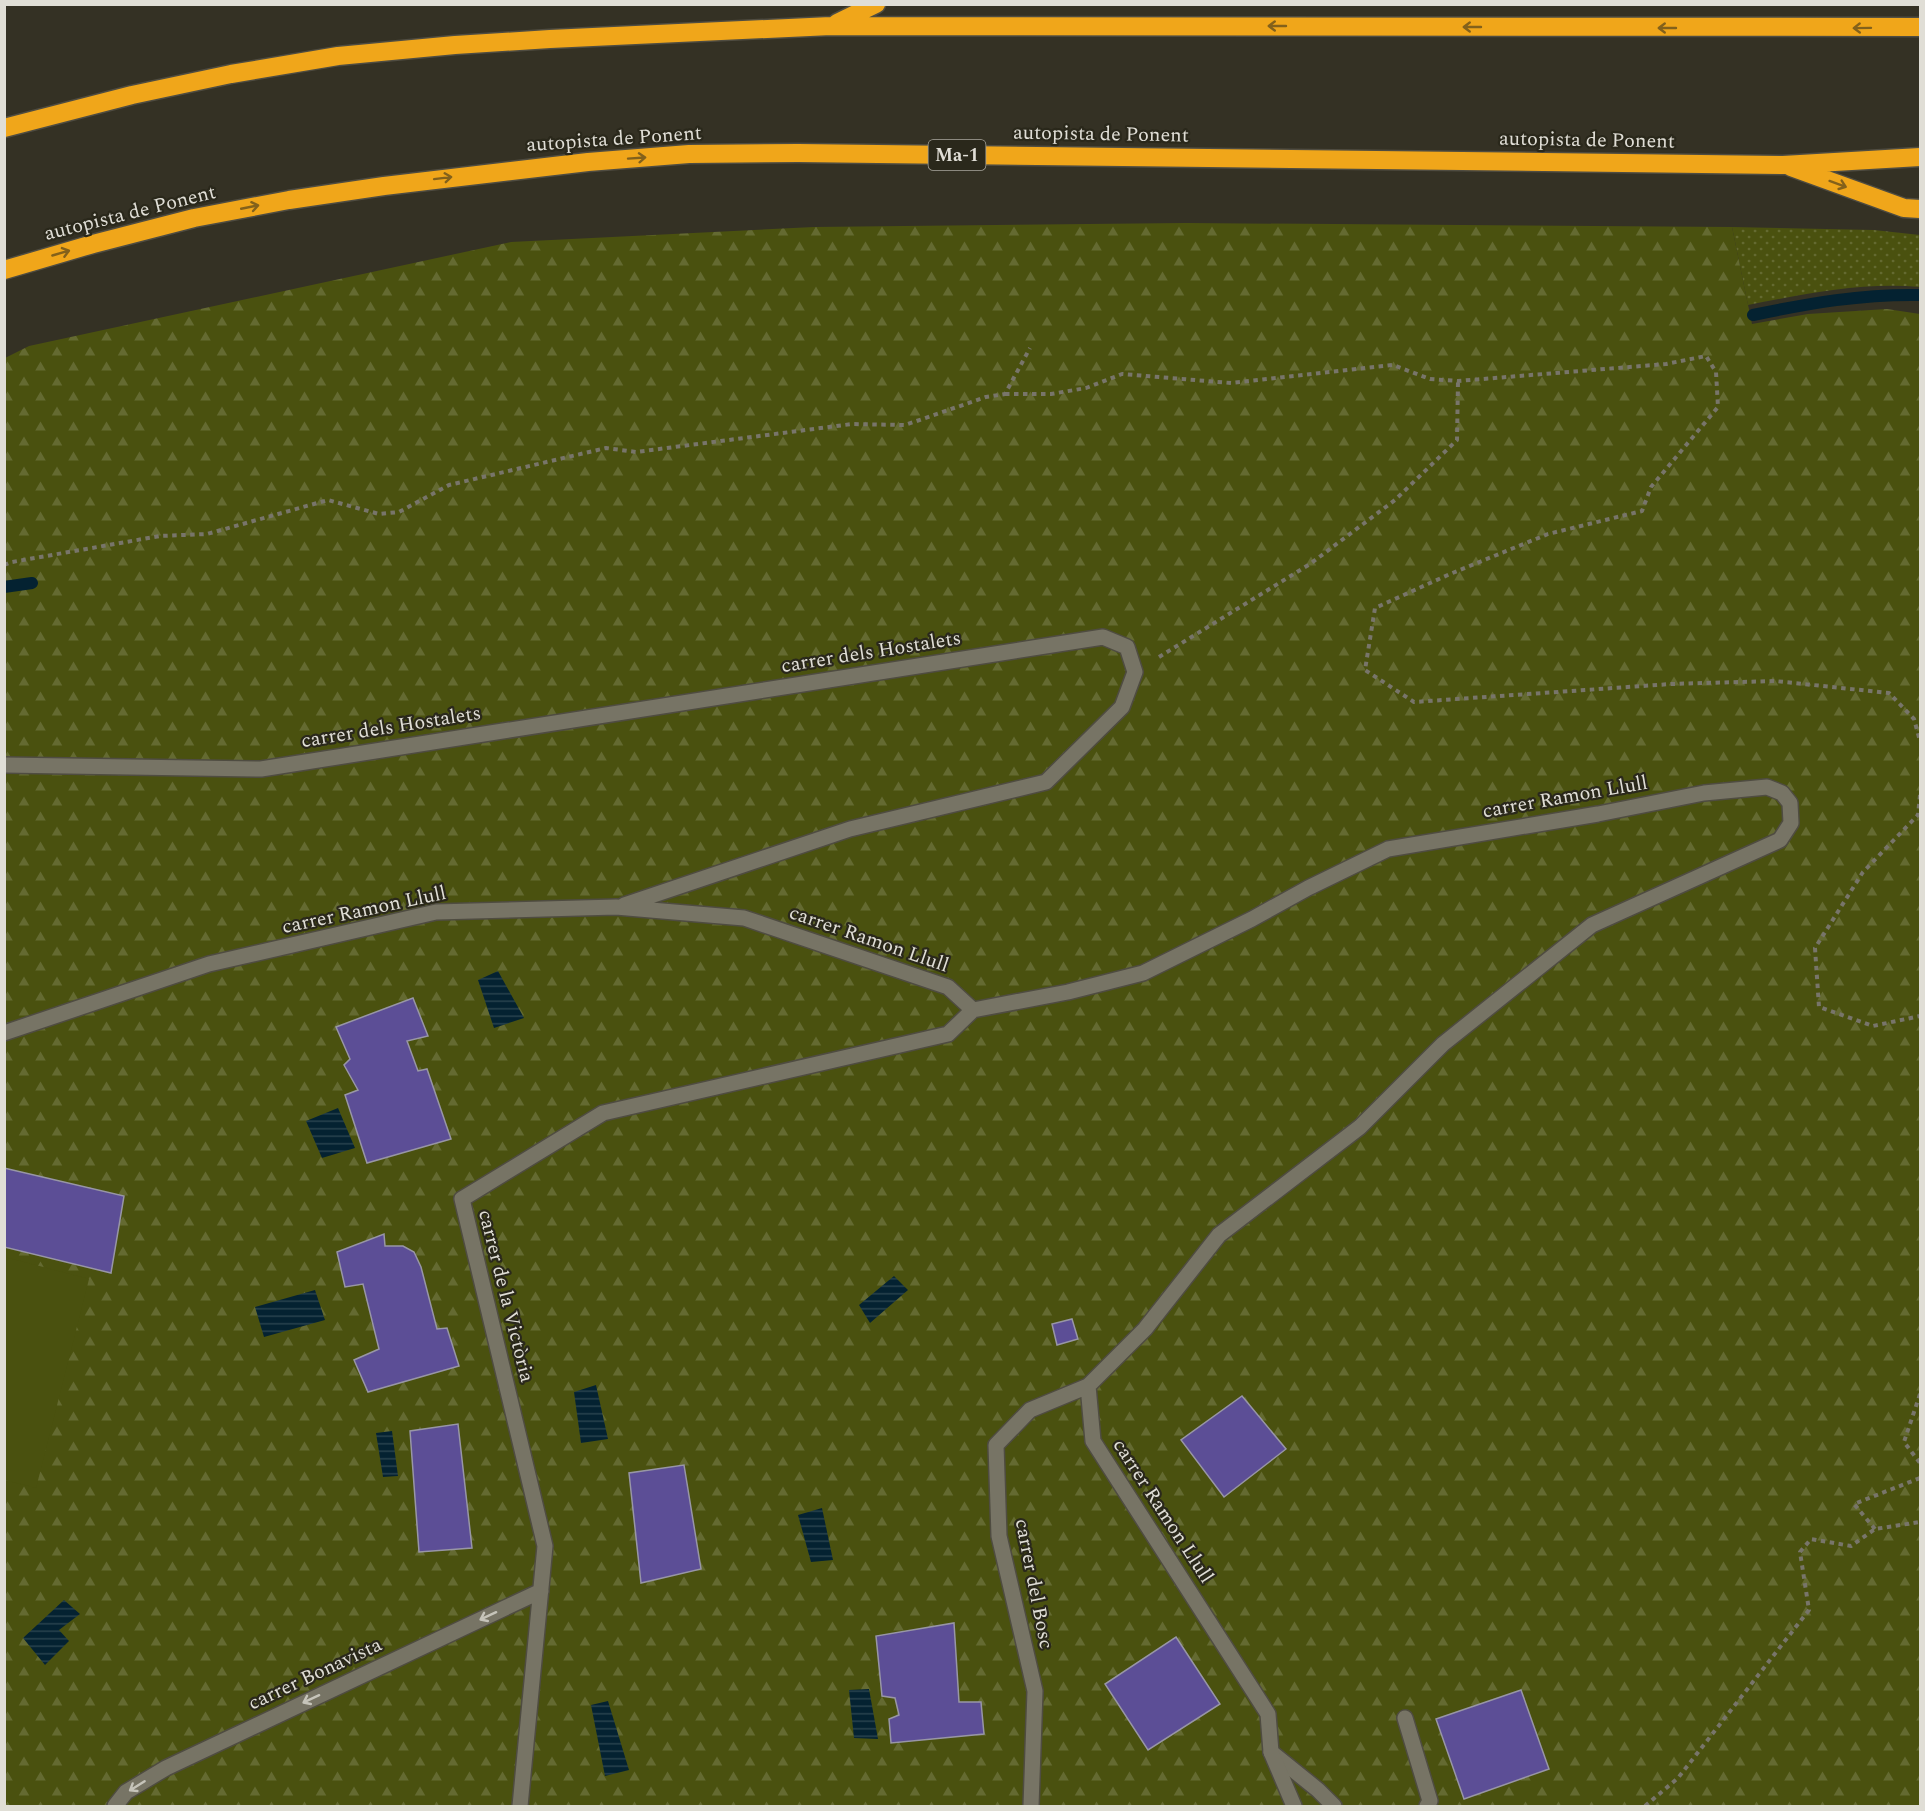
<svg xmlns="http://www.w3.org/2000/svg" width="1925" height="1811" font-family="Spectral,serif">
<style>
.grass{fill:url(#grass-dots)}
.forest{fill:url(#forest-firs)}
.pitch{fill:#4a510f}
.water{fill:url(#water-rules)}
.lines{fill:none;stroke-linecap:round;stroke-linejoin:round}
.stream{stroke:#042231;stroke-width:12}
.building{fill:#5c4e96;stroke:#9896a6;stroke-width:1.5}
.service-casing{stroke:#4f4c41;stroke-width:18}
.minor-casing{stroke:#4f4c41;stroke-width:18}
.motorway-casing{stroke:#4f4c41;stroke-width:21}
.path{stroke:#78756a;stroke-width:4;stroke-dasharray:4.5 4.5;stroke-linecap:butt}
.service{stroke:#777465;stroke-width:15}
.minor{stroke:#777465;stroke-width:15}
.motorway{stroke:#f0a61a;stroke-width:18}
.oneway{stroke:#83611b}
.oneway2{stroke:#c6c4ba}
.labels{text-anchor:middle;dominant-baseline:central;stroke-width:4.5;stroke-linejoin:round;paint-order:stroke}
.shield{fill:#2a281b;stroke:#a9a79e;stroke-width:1.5}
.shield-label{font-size:18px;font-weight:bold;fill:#e0ded6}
.street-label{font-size:20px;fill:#e0ded6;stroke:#2a281b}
</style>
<defs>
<pattern id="grass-dots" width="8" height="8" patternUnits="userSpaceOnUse" patternTransform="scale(1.5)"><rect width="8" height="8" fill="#4a510f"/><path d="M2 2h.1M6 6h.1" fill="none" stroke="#646a31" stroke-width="1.8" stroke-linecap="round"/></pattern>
<pattern id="forest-firs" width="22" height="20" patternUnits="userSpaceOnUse" patternTransform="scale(1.5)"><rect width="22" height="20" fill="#4a510f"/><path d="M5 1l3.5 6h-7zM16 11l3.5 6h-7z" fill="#646a31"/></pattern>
<pattern id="water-rules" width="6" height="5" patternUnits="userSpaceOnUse" patternTransform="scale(1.5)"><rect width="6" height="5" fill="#042231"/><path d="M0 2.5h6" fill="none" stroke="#28424e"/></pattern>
</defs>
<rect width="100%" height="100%" fill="#343124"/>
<path class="grass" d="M1732,227L1874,230L1920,235V287C1862,282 1805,294 1748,305Z"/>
<path class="forest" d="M1186,223L1732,227L1752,324L1808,314L1887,309L1920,314V1806H5V358L29,346L511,242L814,227Z"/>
<path class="pitch" d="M5,1257L89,1279L36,1488L5,1480Z"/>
<path class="water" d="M498,971L524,1018L494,1028L478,980Z
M338,1108L355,1148L322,1158L306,1121Z
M894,1276L908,1290L870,1323L859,1305Z
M315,1290L325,1320L264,1337L255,1307Z
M596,1385L608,1439L581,1443L574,1392Z
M392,1431L398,1476L383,1477L376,1433Z
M822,1508L833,1560L811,1562L798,1515Z
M64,1600L80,1614L59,1630L69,1641L45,1665L23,1638Z
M869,1689L878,1739L854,1738L849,1690Z
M608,1701L629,1770L605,1776L591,1705Z"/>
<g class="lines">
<path class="stream" d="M1753,315C1811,303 1861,294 1920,295
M4,587L32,583"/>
</g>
<path class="building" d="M413,998L428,1036L407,1041L418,1071L427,1069L451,1139L367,1163L345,1095L358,1090L344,1065L350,1059L336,1027Z
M4,1168L124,1196L111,1273L4,1247Z
M384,1234L385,1246H403L414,1252L421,1267L437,1329L447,1328L459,1366L368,1392L354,1360L379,1349L363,1284L345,1287L337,1252Z
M1072,1319L1078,1339L1057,1345L1052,1324Z
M1242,1396L1286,1449L1224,1497L1181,1440Z
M458,1424L472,1548L419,1552L410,1431Z
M684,1465L701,1569L641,1583L629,1473Z
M954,1623L959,1702H981L984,1734L891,1743L889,1719L899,1715L895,1698L882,1696L876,1636Z
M1176,1637L1220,1704L1148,1750L1105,1684Z
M1521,1690L1549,1769L1464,1799L1436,1719Z"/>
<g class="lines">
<g class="service-casing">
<path id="service" d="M1405,1718L1430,1801L1427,1806
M1271,1752L1318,1790L1334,1806"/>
</g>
<g class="minor-casing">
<path id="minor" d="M4,765L261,769L1103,637L1127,647L1135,672L1122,707L1046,782L850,829L624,905
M4,1033L209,964L436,912L616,907L744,918L948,987L973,1010L1068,992L1143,973L1252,919L1308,888L1388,849L1598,814L1704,793L1767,787L1782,793L1790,803L1791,823L1780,840L1592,925L1443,1044L1360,1127L1219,1235L1145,1329L1088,1386L1093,1441L1268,1714L1271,1752L1294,1806
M115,1806L126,1792L166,1768L541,1591
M520,1806L545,1546L462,1199L603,1113L948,1034L973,1010
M1031,1806L1035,1691L999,1536L996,1445L1030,1410L1088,1386"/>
</g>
<g class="motorway-casing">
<path id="motorway" d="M837,23L876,4
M4,128L132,95L231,74L338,56L455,45L550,39L831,26L1920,27
M1791,167L1904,208L1920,209
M4,270L93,244L194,218L289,200L384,186L588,162L689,154L798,153L1783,165L1920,157"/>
</g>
<path class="path" d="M1005,394H1051L1086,388L1122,374L1231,383L1393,365L1430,379L1458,381L1666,364L1706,356L1716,372L1718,407L1651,487L1642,511L1548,534L1450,574L1375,608L1365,670L1414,702L1671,684L1775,681L1889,693L1914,719L1920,741
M4,565L12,562L160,536L207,534L328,500L379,514L399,512L449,485L606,448L636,452L852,424L905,425L986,397L1005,394L1030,348
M1159,657L1310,564L1395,500L1457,440L1458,381
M1920,795L1918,815L1863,872L1815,948L1819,1007L1873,1026L1920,1016
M1920,1394L1904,1442L1920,1463
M1875,1529L1854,1504L1920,1478
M1645,1806L1678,1778L1809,1610L1800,1552L1811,1539L1851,1546L1875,1529L1920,1522"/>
<use href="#service" class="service"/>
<use href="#minor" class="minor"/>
<use href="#motorway" class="motorway"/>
</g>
<defs><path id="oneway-shaft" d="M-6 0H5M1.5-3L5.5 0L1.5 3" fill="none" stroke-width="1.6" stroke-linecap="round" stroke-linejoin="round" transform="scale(1.5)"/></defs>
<g class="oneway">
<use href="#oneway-shaft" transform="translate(1277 26) rotate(180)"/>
<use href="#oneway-shaft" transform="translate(1472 27) rotate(-180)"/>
<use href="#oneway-shaft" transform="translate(1667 28) rotate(-180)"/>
<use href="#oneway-shaft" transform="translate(1862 28) rotate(179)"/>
<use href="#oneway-shaft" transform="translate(637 158) rotate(-4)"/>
<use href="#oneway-shaft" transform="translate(443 178) rotate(-7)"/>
<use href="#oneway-shaft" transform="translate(1838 184) rotate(20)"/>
<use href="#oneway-shaft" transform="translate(250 207) rotate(-11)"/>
<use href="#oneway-shaft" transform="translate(61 253) rotate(-16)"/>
</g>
<g class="oneway2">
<use href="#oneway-shaft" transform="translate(488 1616) rotate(155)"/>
<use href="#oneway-shaft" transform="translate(311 1699) rotate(155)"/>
<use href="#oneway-shaft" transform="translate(137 1786) rotate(148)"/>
</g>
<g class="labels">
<rect class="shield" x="928.5" y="140" width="57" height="30" rx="4.5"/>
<g class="shield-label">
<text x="957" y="155">Ma-1</text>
</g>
<g class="street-label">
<text transform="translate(1101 134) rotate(1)">autopista de Ponent</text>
<text transform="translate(614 139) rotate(-4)">autopista de Ponent</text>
<text transform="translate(1587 140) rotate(1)">autopista de Ponent</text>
<text transform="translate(130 213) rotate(-14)">autopista de Ponent</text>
<text transform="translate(871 652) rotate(-9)">carrer dels Hostalets</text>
<text transform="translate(391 727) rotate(-9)">carrer dels Hostalets</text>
<text transform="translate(1565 797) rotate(-10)">carrer Ramon Llull</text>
<text transform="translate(364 910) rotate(-12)">carrer Ramon Llull</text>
<text transform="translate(869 939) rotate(19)">carrer Ramon Llull</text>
<text transform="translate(506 1296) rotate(76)">carrer de la Victòria</text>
<text transform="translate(1163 1511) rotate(57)">carrer Ramon Llull</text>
<text transform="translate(1034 1584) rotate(79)">carrer del Bosc</text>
<text transform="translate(315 1674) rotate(-25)">carrer Bonavista</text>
</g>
</g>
<rect width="1925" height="1811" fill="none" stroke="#e0ded6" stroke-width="12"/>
</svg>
